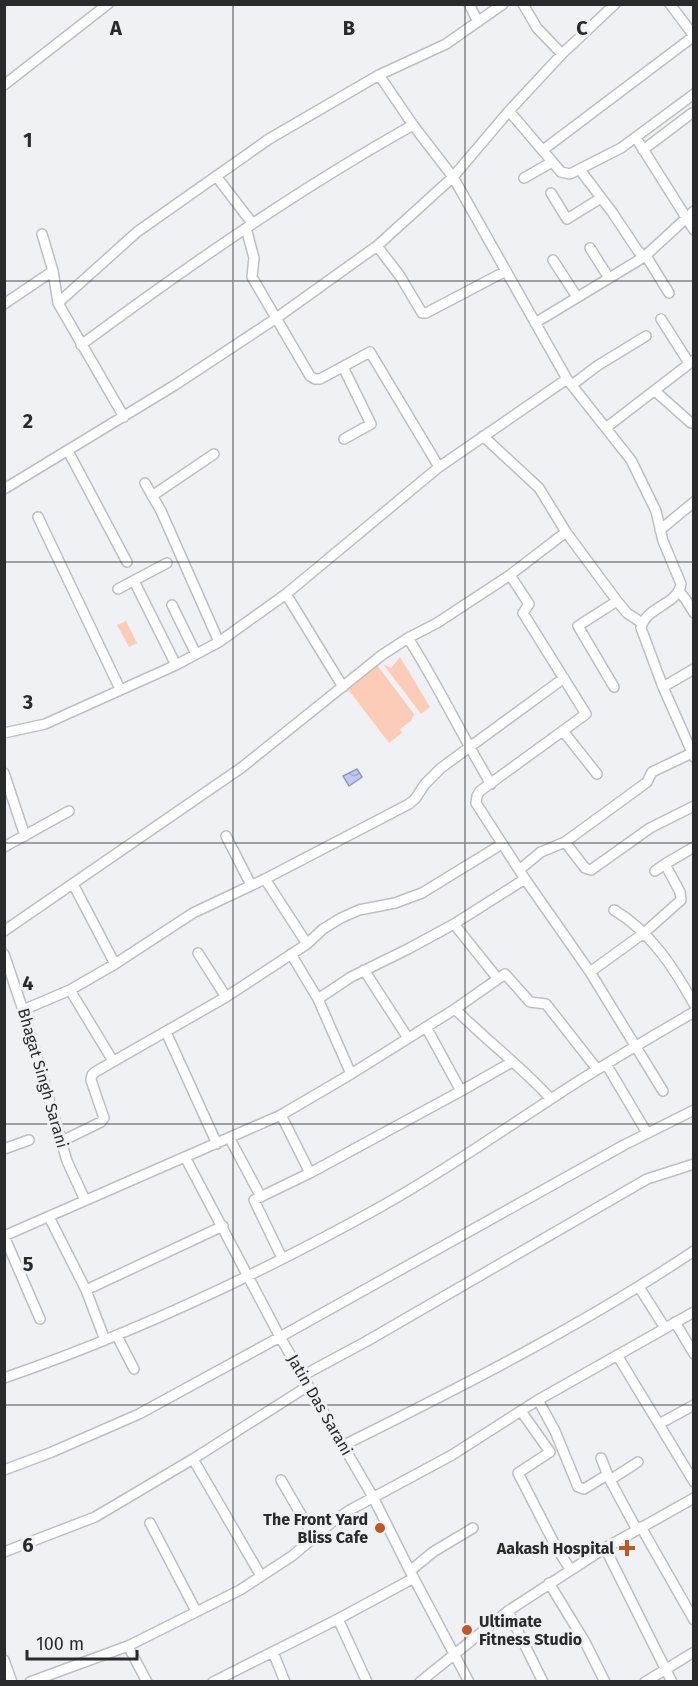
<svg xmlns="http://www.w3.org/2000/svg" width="698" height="1686" font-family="'Fira Sans',sans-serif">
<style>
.green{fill:#fcccb8}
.water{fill:url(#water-waves);stroke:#9299b7;stroke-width:1.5}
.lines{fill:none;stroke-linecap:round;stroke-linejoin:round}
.minor-casing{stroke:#bebfc3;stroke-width:12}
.minor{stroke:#fff;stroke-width:9}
.grid{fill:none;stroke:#292a2b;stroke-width:1.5;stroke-opacity:0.55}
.poi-dot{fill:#bd5827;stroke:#f0f1f5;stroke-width:2}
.labels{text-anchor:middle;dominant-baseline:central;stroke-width:6;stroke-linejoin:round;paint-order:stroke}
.street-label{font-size:16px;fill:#292a2b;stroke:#f0f1f5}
.poi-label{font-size:16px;font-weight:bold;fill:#292a2b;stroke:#f0f1f5;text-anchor:end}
.grid-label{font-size:20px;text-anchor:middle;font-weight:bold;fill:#292a2b;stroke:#f0f1f5;stroke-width:6;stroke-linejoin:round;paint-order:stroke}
</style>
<defs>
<pattern id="water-waves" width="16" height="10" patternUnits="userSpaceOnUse" patternTransform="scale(1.5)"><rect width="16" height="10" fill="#bfc9f3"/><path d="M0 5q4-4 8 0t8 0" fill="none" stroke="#a4add0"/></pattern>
</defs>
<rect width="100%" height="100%" fill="#f0f1f5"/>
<path class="green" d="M126,621L137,643L129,647L117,625Z
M400,657L430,707L421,714L383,664L391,668Z
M377,665L414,714L411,721L400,729L402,733L389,743L347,688Z"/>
<path class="water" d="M357,769L362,777L349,786L343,776Z"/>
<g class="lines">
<g class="minor-casing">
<path id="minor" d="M469,4L478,22
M523,4L537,28L562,54
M379,75L413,125L453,177L567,379L631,460L656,511L663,541L681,584C678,605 645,607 641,628L663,687L694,757
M4,85L108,4
M509,111L561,172L570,174L621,148L694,94
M636,138L694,230
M543,150L694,36L670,4
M643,150L692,113
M580,170L612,212L638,251L648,259L669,293
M216,176L252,223
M524,178L552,162
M551,193L567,219L601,198
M246,228L254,258L252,277L310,376L315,379H320L370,352L439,467
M42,234L53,271L58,303
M377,246L400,276L422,313H426L506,271
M590,248L609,278
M553,260L577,297
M4,304L53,271
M661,319L689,363
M535,323L644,257L694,211
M81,345C188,266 297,190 413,125
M343,367L371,424L344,439
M572,385L597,366L646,336
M655,391L691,423
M124,417L58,303L137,232L269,139L379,75L446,44L503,4
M607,427L694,360
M483,436L539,488L566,532L617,601L627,613L642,623
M68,451L127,562
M145,483L161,511L219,642
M4,489L175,385L275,319L377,246L453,177L509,111L562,54L615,4
M152,496L214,454
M38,517L120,689
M660,530L694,502
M510,575L529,604L523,613L586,714L480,791L477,796L476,803L525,879L590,972L663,1091
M134,581L176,665
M118,589L167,563
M679,591L686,600L694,613
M286,594L343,687
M172,605L196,654
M408,638C438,685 462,736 491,784
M614,687L578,626L617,601
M663,687L694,669
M563,731L597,774
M4,733L45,724L176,665L219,642L286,594L439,467L567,379
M4,773L25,836
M226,836L251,885
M565,842L585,868L591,870L650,828L694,806
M4,847L69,811
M519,870L541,852L565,842L639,788L647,782L652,772L692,753
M655,871L665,864
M265,879L307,944
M73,884L115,964
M614,910C650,931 674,968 694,1004
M454,924L498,979
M4,931L241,768L382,655L408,638L437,623L510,575L566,532
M198,953L226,997
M4,954L23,1010L67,1161L85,1200
M291,954L318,999L351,1074
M364,970L408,1038
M590,972L644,933L681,900L680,892L665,864L694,847
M70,990L113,1061
M318,999L351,977L408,949L454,924L525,879
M455,1009C486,1040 522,1067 551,1099
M23,1010L70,990L115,964L193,913L265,879L409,804L415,799L425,784L441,768L564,678
M166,1032L217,1144
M606,1064L647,1133
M461,1091L512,1062
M281,1115L310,1173
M230,1139L261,1197
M62,1141L101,1122L104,1118L91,1080L92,1075L95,1072L226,997L307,944L323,929L341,918L359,910L395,903L422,893L502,844
M4,1149L29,1140
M185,1157L280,1337L373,1497L410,1571L469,1682
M49,1217L86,1290L105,1340
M282,1258L254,1200L310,1173L461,1091L426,1027
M639,1287L665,1328
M86,1290L223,1226
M40,1319L4,1236L281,1115L351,1074L455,1009L505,974L530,1002L546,1004L597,1069
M675,1322L694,1354
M117,1336L134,1369
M617,1355L694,1482
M302,1376L367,1341L647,1179L694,1164
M4,1378C132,1334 255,1276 373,1211C435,1177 494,1136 554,1097C599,1067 646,1040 694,1012
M538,1400L555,1431L578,1487L584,1489L607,1475
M521,1411L550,1452L518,1473L555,1545L570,1569
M659,1424L694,1405
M344,1445C463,1386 583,1325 694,1251
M601,1458L609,1478
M193,1459L261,1576
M4,1470L52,1452L139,1414L280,1337L624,1145L694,1110
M281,1480L314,1537
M150,1523L196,1611
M641,1527L694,1620
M637,1530L610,1480L638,1462
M605,1548L672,1682
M4,1552L95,1517L193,1459L308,1386
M410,1571L433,1552L473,1528
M549,1583L585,1642L605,1682
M508,1611L543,1682
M338,1619L367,1682
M128,1646L147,1682
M273,1652L285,1682
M4,1660L12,1682
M30,1682L128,1646L240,1590L292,1556L332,1522L350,1510L452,1455L538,1400L694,1312
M213,1682L338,1619L414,1578
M420,1682L508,1611L605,1548L694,1498
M645,1682L694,1652"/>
</g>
<use href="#minor" class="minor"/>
</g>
<path class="grid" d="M233,4V1682M465,4V1682M4,281H694M4,562H694M4,843H694M4,1124H694M4,1405H694"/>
<g class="poi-dot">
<circle cx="380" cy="1528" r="6"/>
<path d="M624 1539h6v6h6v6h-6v6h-6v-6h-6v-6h6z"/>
<circle cx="467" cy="1630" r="6"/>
</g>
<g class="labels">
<g class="street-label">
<text transform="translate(43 1078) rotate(74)">Bhagat Singh Sarani</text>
<text transform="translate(320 1405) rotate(60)">Jatin Das Sarani</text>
</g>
<g class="poi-label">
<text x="368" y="1519">The Front Yard<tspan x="368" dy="18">Bliss Cafe</tspan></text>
<text x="614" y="1548">Aakash Hospital</text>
<text x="479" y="1621" text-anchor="start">Ultimate<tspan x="479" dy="18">Fitness Studio</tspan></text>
</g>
</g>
<g class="grid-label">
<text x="116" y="35">A</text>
<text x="349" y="35">B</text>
<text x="582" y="35">C</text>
<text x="28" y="147">1</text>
<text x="28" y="428">2</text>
<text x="28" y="709">3</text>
<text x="28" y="990">4</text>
<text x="28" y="1271">5</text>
<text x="28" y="1552">6</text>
</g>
<rect width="698" height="1686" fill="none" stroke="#292a2b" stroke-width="12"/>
<path d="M27 1650v9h110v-9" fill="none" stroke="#292a2b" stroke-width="3"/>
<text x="36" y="1650" font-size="18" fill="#292a2b" stroke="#f0f1f5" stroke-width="4.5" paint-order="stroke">100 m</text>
</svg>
